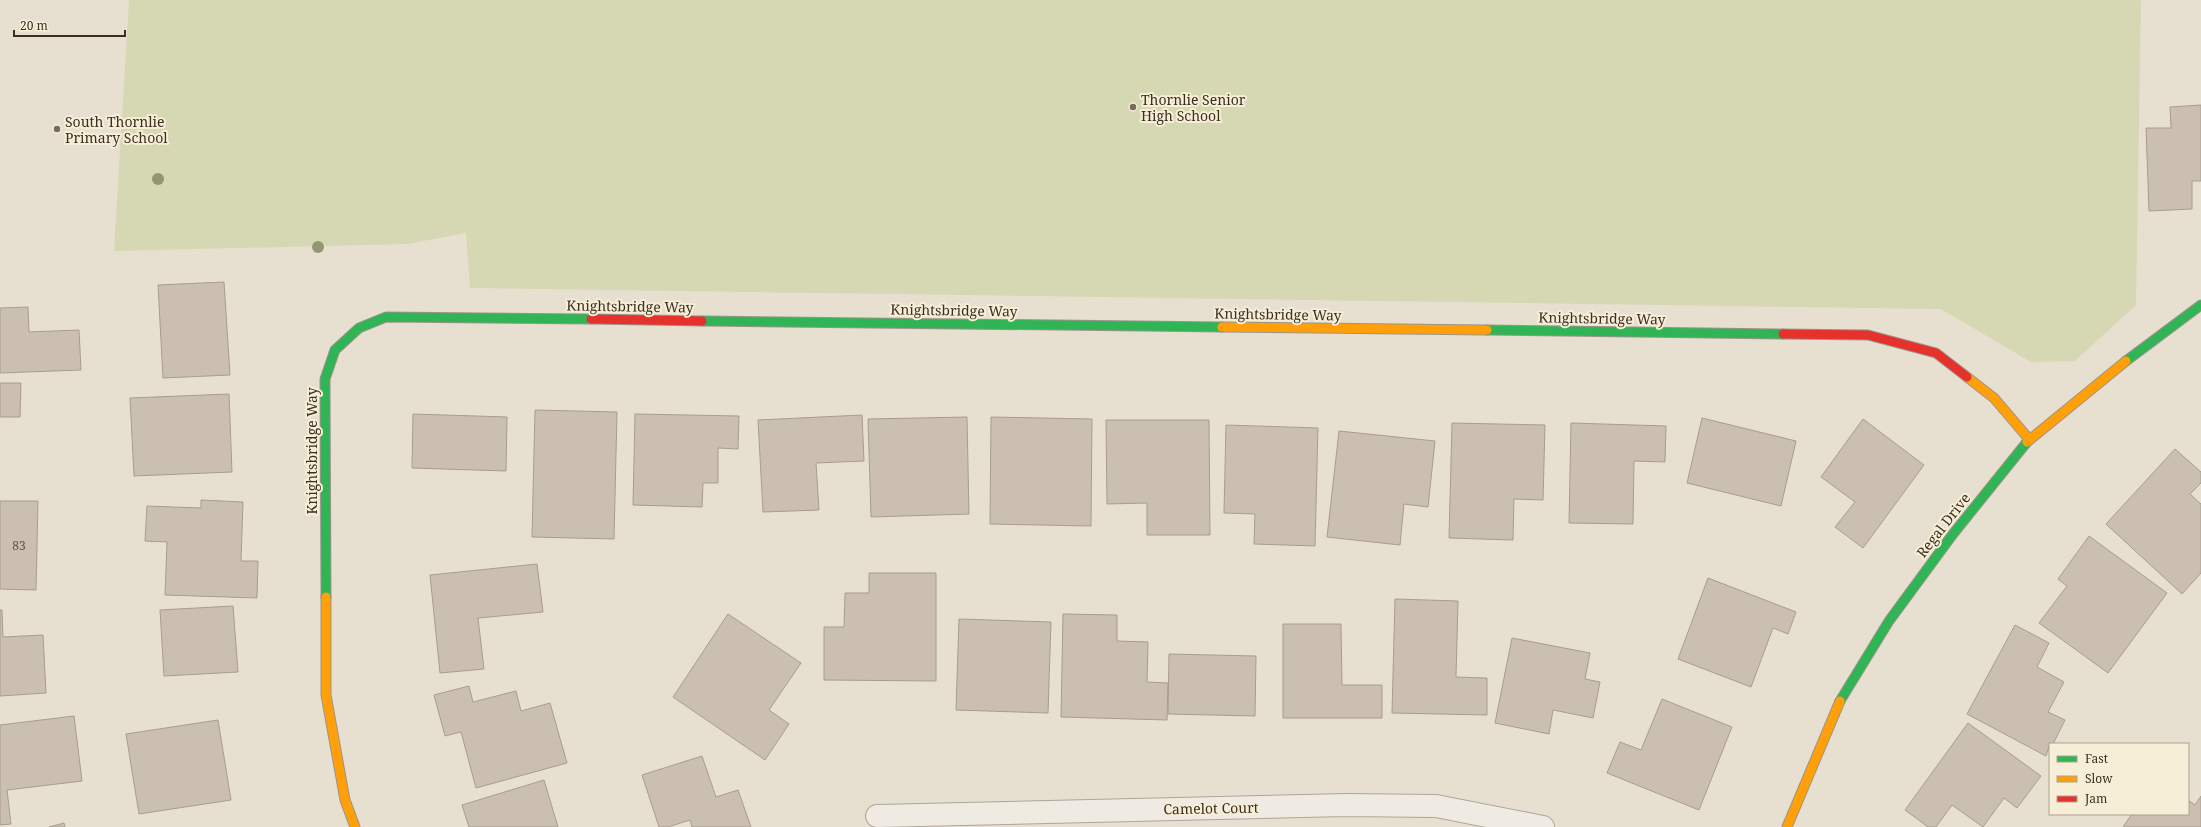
<svg xmlns="http://www.w3.org/2000/svg" width="2201" height="827" font-family="'Noto Serif',serif">
<style>
.green{fill:#d6d7b3}
.building{fill:#cbbfb2;stroke:#a89c90}
.lines{fill:none;stroke-linecap:round;stroke-linejoin:round}
.street-casing{stroke:#ada599;stroke-width:24}
.fast-casing{stroke:#9c958a;stroke-width:11}
.slow-casing{stroke:#9c958a;stroke-width:11}
.jam-casing{stroke:#9c958a;stroke-width:11}
.street{stroke:#efebe3;stroke-width:22}
.fast{stroke:#30b455;stroke-width:9}
.slow{stroke:#ff9f0a;stroke-width:9}
.jam{stroke:#e5322d;stroke-width:9}
.tree{fill:#929673}
.poi-dot{fill:#786c5e;stroke:#f7eed8;stroke-width:1.5}
.labels{text-anchor:middle;dominant-baseline:central;stroke-width:4;stroke-linejoin:round;paint-order:stroke}
.number-label{font-size:12px;fill:#605244}
.poi-label{font-size:14px;fill:#3d2e20;stroke:#f7eed8;text-anchor:start}
.street-label{font-size:14px;fill:#3d2e20;stroke:#f7eed8}
</style>
<rect width="100%" height="100%" fill="#e7e0d1"/>
<path class="green" d="M129,0H2141L2136,305L2075,361L2031,362L1941,309L470,288L466,233L407,244L114,251Z"/>
<path class="building" d="M2201,105V181H2192V209L2149,211L2146,128H2171L2170,107Z
M224,282L230,375L163,378L158,285Z
M28,307L29,332L79,330L81,370L0,373V308Z
M0,383H21L20,417H0Z
M229,394L232,472L134,476L130,398Z
M535,410L617,412L614,539L532,537Z
M413,414L507,417L506,471L412,468Z
M635,414L739,416L738,449L718,448V483H703L702,507L633,505Z
M862,415L864,461L816,463L819,510L763,512L758,420Z
M967,417L969,514L871,517L868,419Z
M991,417L1092,419L1091,526L990,524Z
M1702,418L1796,441L1781,506L1687,483Z
M1863,419L1924,465L1863,548L1835,527L1855,502L1821,477Z
M1106,420H1209L1210,535H1147V503L1107,504Z
M1452,423L1545,425L1543,500L1514,499L1513,540L1449,538Z
M1571,423L1666,426L1665,462L1634,461L1633,524L1569,523Z
M1226,425L1318,428L1315,546L1254,544L1255,514L1224,513Z
M1339,431L1435,441L1428,507L1404,504L1400,545L1327,537Z
M2175,449L2201,472V483L2190,494L2201,504V573L2182,594L2106,524Z
M201,500L243,502L241,561H258L257,598L165,595L167,542L145,541L147,506L201,508Z
M0,501H38L36,590L0,589Z
M2089,536L2167,593L2108,673L2039,623L2067,586L2058,579Z
M537,564L543,612L478,618L484,669L440,673L430,575Z
M869,573H936V681L824,680V627H844L845,593H869Z
M1708,578L1796,612L1788,634L1773,628L1751,687L1678,659Z
M1395,599L1458,601L1456,677L1487,678V715L1392,713Z
M233,606L238,672L164,676L160,610Z
M0,610H2L3,637L43,635L46,693L0,696Z
M728,614L801,663L769,710L789,724L765,760L673,697Z
M1063,614L1117,615V641L1148,642L1147,682L1168,683L1167,720L1061,717Z
M959,619L1051,622L1048,713L956,710Z
M1283,624H1341L1342,685H1382V718H1283Z
M2015,625L2049,643L2037,667L2064,682L2048,712L2065,720L2053,744H2050L2046,756L1967,714Z
M1512,638L1590,653L1585,679L1600,682L1593,718L1553,710L1549,734L1495,723Z
M1169,654L1256,656L1255,716L1168,714Z
M469,686L473,702L516,691L521,711L550,703L567,763L476,788L461,732L445,736L434,695Z
M1662,699L1732,727L1699,810L1607,773L1620,742L1641,750Z
M74,716L82,781L7,790L11,824L0,825V725Z
M218,720L231,800L139,814L126,734Z
M1968,723L2041,776L2017,808L2004,798L1983,827L1952,805L1936,827H1928L1905,810Z
M702,756L716,797L738,790L751,827H692L690,820L668,827H659L642,775Z
M544,780L558,827H469L462,805Z
M2201,796V827H2123L2132,814H2188V800L2195,805Z
M64,823L65,827H49Z"/>
<g class="lines">
<g class="street-casing">
<path id="street" d="M877,816L1346,805L1436,806L1543,827"/>
</g>
<g class="fast-casing">
<path id="fast" d="M702,321L1222,327
M1487,330L1783,334
M2126,361L2201,305
M326,597L325,379L335,350L359,328L386,317L591,319
M1840,701L1889,621L1953,534L2027,442"/>
</g>
<g class="slow-casing">
<path id="slow" d="M1222,327L1487,330
M1967,377L1994,398L2029,439
M2027,442L2126,361
M326,597V695L345,800L355,827
M1787,827L1840,701"/>
</g>
<g class="jam-casing">
<path id="jam" d="M591,319L702,321
M1783,334L1868,335L1936,353L1967,377"/>
</g>
<use href="#street" class="street"/>
<use href="#fast" class="fast"/>
<use href="#slow" class="slow"/>
<use href="#jam" class="jam"/>
</g>
<g class="tree">
<circle cx="158" cy="179" r="6"/>
<circle cx="318" cy="247" r="6"/>
</g>
<g class="poi-dot">
<circle cx="1133" cy="107" r="4"/>
<circle cx="57" cy="129" r="4"/>
</g>
<g class="labels">
<g class="number-label">
<text x="19" y="545">83</text>
</g>
<g class="poi-label">
<text x="1141" y="99">Thornlie Senior<tspan x="1141" dy="16">High School</tspan></text>
<text x="65" y="121">South Thornlie<tspan x="65" dy="16">Primary School</tspan></text>
</g>
<g class="street-label">
<text transform="translate(630 306) rotate(1)">Knightsbridge Way</text>
<text transform="translate(954 310) rotate(1)">Knightsbridge Way</text>
<text transform="translate(1278 314) rotate(1)">Knightsbridge Way</text>
<text transform="translate(1602 318) rotate(1)">Knightsbridge Way</text>
<text transform="translate(311 451) rotate(-90)">Knightsbridge Way</text>
<text transform="translate(1943 525) rotate(-52)">Regal Drive</text>
<text transform="translate(1211 808) rotate(-1)">Camelot Court</text>
</g>
</g>
<rect x="2049" y="743" width="140" height="72" fill="#f7eed8" stroke="#ada18e"/>
<rect x="2057" y="756" width="20" height="6" fill="#30b455" stroke="#ada18e"/>
<text x="2085" y="763" font-size="12" fill="#3d2e20">Fast</text>
<rect x="2057" y="776" width="20" height="6" fill="#ff9f0a" stroke="#ada18e"/>
<text x="2085" y="783" font-size="12" fill="#3d2e20">Slow</text>
<rect x="2057" y="796" width="20" height="6" fill="#e5322d" stroke="#ada18e"/>
<text x="2085" y="803" font-size="12" fill="#3d2e20">Jam</text>
<path d="M14 30v6h111v-6" fill="none" stroke="#3d2e20" stroke-width="2"/>
<text x="20" y="30" font-size="12" fill="#3d2e20" stroke="#f7eed8" stroke-width="3" paint-order="stroke">20 m</text>
</svg>
